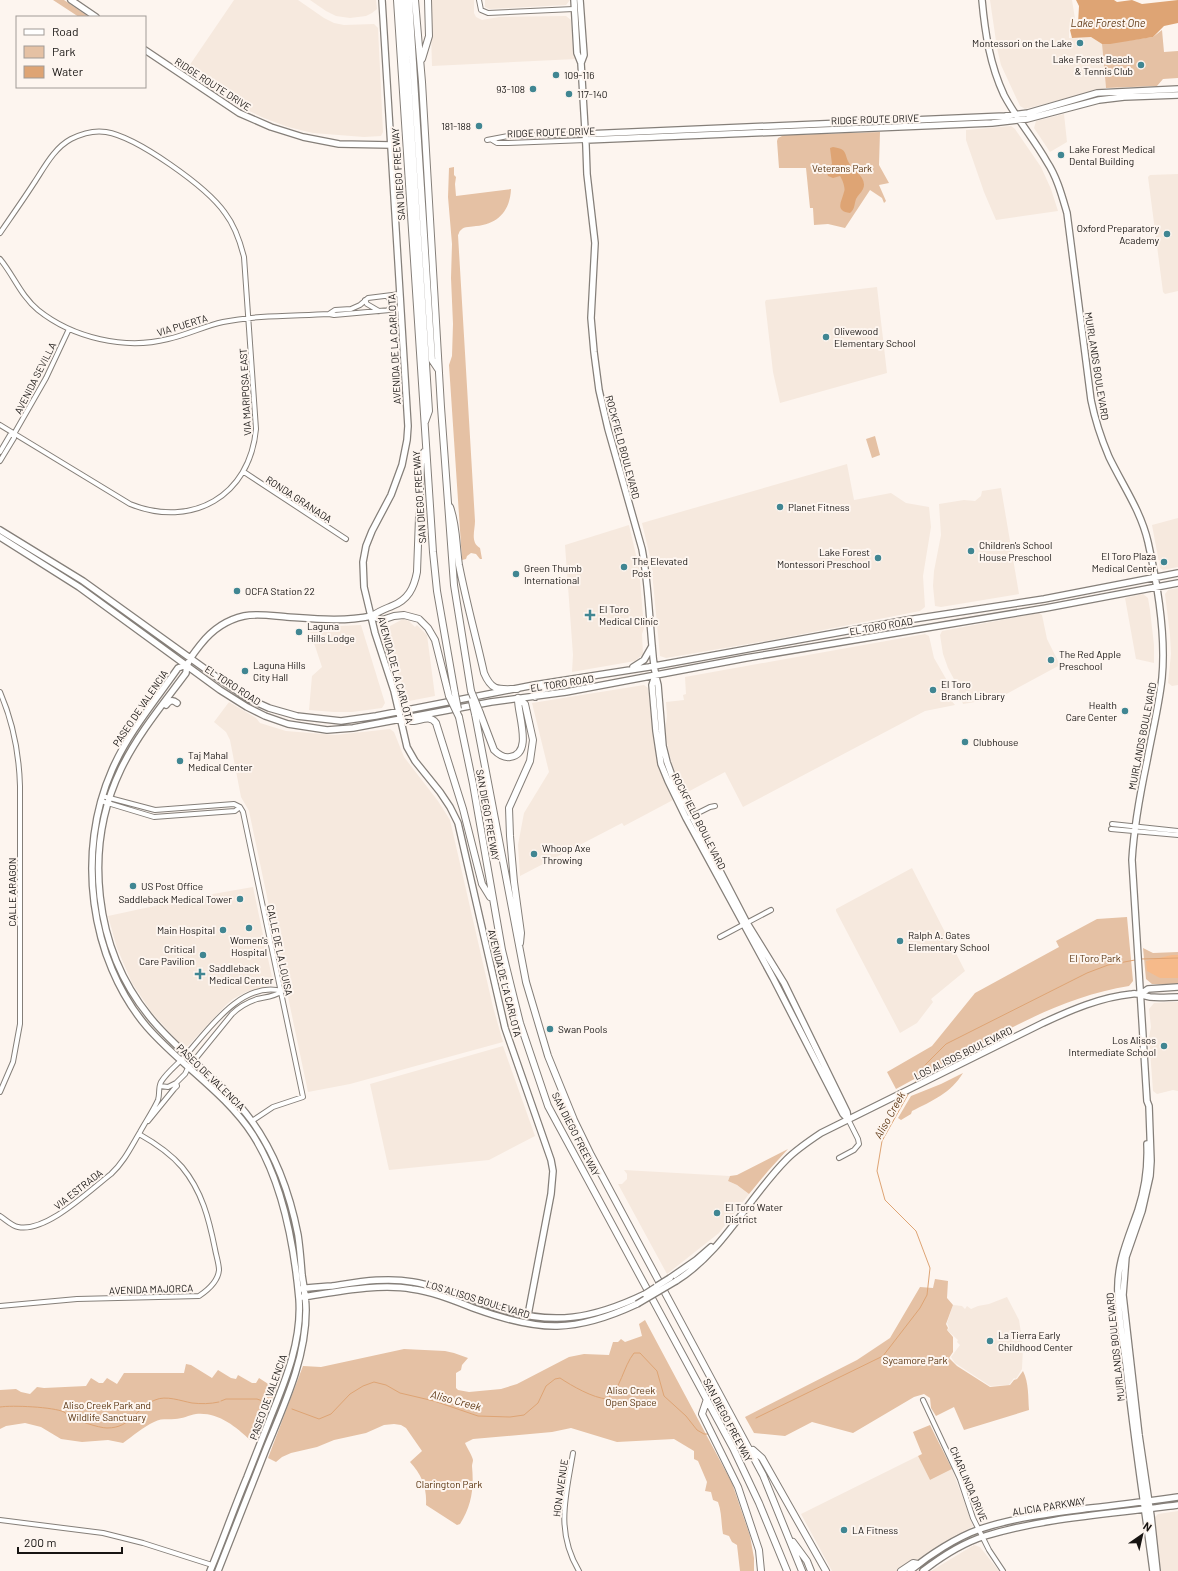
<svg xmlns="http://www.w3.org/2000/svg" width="1178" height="1571" font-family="Barlow,sans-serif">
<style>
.built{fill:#f6e9de}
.green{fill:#e5c1a4}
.forest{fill:#f6ba8a}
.water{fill:#dea474}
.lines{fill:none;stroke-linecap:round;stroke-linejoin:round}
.stream{stroke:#dea474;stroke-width:1}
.minor-casing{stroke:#857f79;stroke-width:6}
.major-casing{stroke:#857f79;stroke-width:8}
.highway-casing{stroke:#857f79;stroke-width:8}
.minor{stroke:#fff;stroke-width:4}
.major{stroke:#fff;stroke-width:5.5}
.highway{stroke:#fff;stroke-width:6}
.major-bridge-casing{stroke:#857f79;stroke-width:8;stroke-linecap:butt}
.highway-bridge-casing{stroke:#857f79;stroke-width:8;stroke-linecap:butt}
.major-bridge{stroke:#fff;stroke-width:5.5}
.highway-bridge{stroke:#fff;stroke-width:6}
.poi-dot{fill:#408692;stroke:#fdf5ef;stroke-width:1.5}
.labels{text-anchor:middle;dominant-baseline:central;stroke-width:4;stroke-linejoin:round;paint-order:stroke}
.poi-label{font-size:10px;fill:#171412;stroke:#fdf5ef;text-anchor:start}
.street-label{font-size:10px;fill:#171412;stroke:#fdf5ef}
.park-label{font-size:10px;fill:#58320d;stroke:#fdf5ef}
.water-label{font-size:11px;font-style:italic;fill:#613a16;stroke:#fdf5ef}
</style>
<rect width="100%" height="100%" fill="#fdf5ef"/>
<path class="built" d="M234,0H298L324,18L334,23L344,25L374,24L378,28L383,132L381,136L364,137L313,133L288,127L264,118L235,104L220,96L185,72Z
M310,0H376L377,9L372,13L366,16L350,18L336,16L326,11Z
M430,0H474V13L476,17L482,20L499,17L566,16L571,20L573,52L576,59L432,66Z
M485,0H570L566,5L489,9L485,7Z
M990,0H1072L1076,25L1069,28V38L1091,37L1102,44L1106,88L1025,109L1020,106L1001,65L997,48Z
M1064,114L1067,142L1050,152L1034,128L1036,121Z
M1011,126L1015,129L1041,167L1051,189L1058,211L996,220L984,192L966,140V130Z
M1178,174V291L1165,294L1163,292L1148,177L1150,175Z
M877,287L887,373L780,403L773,372L765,302L766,300Z
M847,464L854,500L891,493L906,503L929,507L931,527L923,576L925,607L920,611L772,640L666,658L660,656L651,561L642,523Z
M1001,488L1019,594L941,607L935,606L933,586L934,571L941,535L939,504L964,500L975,501L981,496L982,491Z
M1178,518V567L1163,570L1160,568L1152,525Z
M629,525L639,568L644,628L642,634L643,654L635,661L572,672L573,655L565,545Z
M1178,588V685L1172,686L1168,683L1171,654L1170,635L1165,594L1168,590Z
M1143,594L1148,598L1150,610L1154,645V663L1136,659L1125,598Z
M1039,613L1042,615L1047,639L1060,665L999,698L963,704L956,683L948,668L943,654L940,635L942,631Z
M403,619L409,621L415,627L417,625L427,635L435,696L409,701L401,683L392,654V644L388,630L390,626Z
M361,625L385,703L382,708L352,712H334L309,710L312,676L322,667L310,631L338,626Z
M925,634L929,636L934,658L949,684L950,690V699L955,705L925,711L743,807L725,772L684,794L674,770L669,753L665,731L667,716L666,702L684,700L683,695L686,694L685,677Z
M644,685L648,688L655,748L658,763L666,785L673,800L624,826L622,823L520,876L518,845L524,813L549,772L532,703Z
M229,702L256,718L260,723L286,731L335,735L390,729L394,732L404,757L438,801L450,820L493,1007L503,1042L350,1084L308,1092L249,811L241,797L230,740L226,732L214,722Z
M912,868L965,971L931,999L933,1002L917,1023L900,1033L836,911V909Z
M253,887L273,982L272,985L246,992L233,999L226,1005L188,1046L184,1047L174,1037L152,1013L132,983L117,948L108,916L173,902L178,900Z
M1169,1002H1178V1091L1173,1090L1157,1094L1153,1091L1149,1037L1151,1027L1149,1009L1154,1003Z
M503,1046L535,1136L489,1160L389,1170L370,1084Z
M624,1170L730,1176L728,1181L737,1185L749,1194L719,1233L667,1274L618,1184H622L627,1179V1174Z
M1007,1297L1019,1320L1023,1346L1022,1369L1016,1379L1014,1378L1009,1385L990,1386L955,1363L951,1357L960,1345L957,1342L958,1340L947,1330L949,1328L947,1323L953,1305L962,1306L965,1309L967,1306L971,1309L978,1306L989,1304Z
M918,1456L930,1480L952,1469L973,1526L899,1571H832L801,1514Z
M1178,1511V1571H1160L1154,1518L1158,1514Z
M974,1545L980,1547L999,1571H931Z"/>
<path class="green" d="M53,0H64L67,2L89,17H79Z
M1162,30L1164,52L1178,51V78L1163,79L1157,86L1106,88L1102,44L1153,37Z
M880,132L879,165L889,183L879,185L886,201L884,203L882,198L870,190L845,228L828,224L814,225L813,208H810L806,168H779L777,141L778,138L784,135Z
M454,167V175L456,177L455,184L456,196L511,189C510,211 498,224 476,226C472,227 464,226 461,230C459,231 459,234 458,235L475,521C475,531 470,542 480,548L482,559H480L476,554L471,553L467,556L466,559L462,560L449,365L452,356L453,324L451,278L452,244L448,197L449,168Z
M875,436L880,455L872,458L866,439Z
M1127,917L1133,981L1129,986C1071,995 1017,1024 966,1052C943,1064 919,1076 896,1089L887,1072L932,1046L975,993L1059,947L1056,941L1097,919Z
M1143,948L1153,953L1178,952V985L1152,984L1146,979Z
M963,1073C951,1093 932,1101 912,1111L911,1114L901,1120L898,1118L911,1096L941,1084Z
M788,1149L768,1171L749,1194L737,1185L728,1181L730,1176L737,1175Z
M935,1279L948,1281L947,1298L953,1305L946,1324L948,1328L947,1330L953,1337V1352L949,1358L957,1366L990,1387L1010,1385L1014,1380L1017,1379L1023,1371C1029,1383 1028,1397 1029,1410L964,1430L954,1407L936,1416L931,1408L930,1398L924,1394L914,1397L853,1433L812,1422L785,1436L754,1433L745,1417L857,1360L890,1338L920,1287L933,1288Z
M645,1320L732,1483L750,1536L754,1558V1571H740L737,1545L732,1542L729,1536L723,1534C721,1523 722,1513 718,1502L713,1500L711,1492L705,1491L707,1482L698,1461L694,1459V1451L674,1439L617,1442L571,1428L552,1432L473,1439L465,1443C467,1448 472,1455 473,1460C473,1462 472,1464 472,1466C474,1488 472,1505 460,1524L457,1525L426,1505C427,1488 422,1475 410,1462L422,1451L406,1428L401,1425L394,1424L384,1425L366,1433L334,1440L317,1447L291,1453L282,1457L276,1462L268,1458L303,1366L321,1367L404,1349L445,1351L454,1353L468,1358L462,1365L461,1370L456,1373V1388L458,1390L469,1392L501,1389L517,1384L569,1357L584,1354L609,1355L613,1342H618L621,1339L625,1342L642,1336L639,1324Z
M186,1364L191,1365L212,1378L218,1370L231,1378L236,1379L238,1375L252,1383H256L259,1378L276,1389L256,1439L250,1440C235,1426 218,1412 196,1414C189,1415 182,1419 175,1419C167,1420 161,1418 154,1422C143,1427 133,1436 123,1443L108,1440L82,1442L61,1439L41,1427L25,1423L6,1426L0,1429V1390L16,1389L21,1392L30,1394L37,1387L44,1388L86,1386L91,1378L99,1383H103L107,1378L117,1384L124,1373H184Z
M930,1425L952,1469L930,1480L918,1456L922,1454L913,1432Z"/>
<path class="forest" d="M1172,955H1178V978H1160L1147,971L1146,961Z"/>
<path class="water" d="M1076,0H1114L1117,2L1132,0L1142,4L1178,0V23L1164,26L1153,37L1110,44H1102L1091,37L1072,38L1070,30L1078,24L1079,6Z
M833,147C848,149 844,154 849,163C853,170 868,178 863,189C861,193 858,195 856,199C854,205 855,209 850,213C834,211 842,201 844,192C846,188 842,179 840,176L833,178L828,176C826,170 828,168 832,164L830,148Z"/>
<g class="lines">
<path class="stream" d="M1141,959L1178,958
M915,1083L926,1064L946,1044L1087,973L1108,965L1135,960
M221,1401L226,1399H257L268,1403
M0,1407C12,1405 54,1407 64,1412C66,1413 67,1415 69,1416C75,1420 99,1428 107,1428C132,1428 135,1408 155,1400C166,1395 181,1401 192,1403C201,1404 210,1404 219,1402
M292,1409L319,1419L331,1414L350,1394L363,1386L374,1382L386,1385L400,1393L434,1401L478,1416L510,1417L524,1415L538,1403L546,1386L555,1379L560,1378C572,1386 593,1398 607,1399C621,1389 623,1367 634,1353H640L657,1371L664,1396L686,1416L697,1430L704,1434H709
M756,1418L883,1356L920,1308L927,1295L930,1268L916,1231L885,1200L877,1171L882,1141L910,1091"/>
<g class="minor-casing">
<path id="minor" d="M479,0L481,10L488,13L574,9
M487,140L508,136L586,134
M492,140L497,143H508L586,140
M0,233C11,217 23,200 34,183C44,168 54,148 71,139C81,134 94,130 106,132C137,137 207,187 225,213C235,226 240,241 244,257L256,429C250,496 192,529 130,504L0,425
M0,259C14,276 21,296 38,310C73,338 125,350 168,339C187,335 204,326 223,322C257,315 294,316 329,314L334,315L401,309
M387,296L392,302V305L388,310
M365,300L367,304L379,311
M329,314L335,310L351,309L360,305L368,298L400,294
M0,452L10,435L14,434
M0,461L14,438V434L46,378L69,329
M244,472L346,539
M0,692C13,722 19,752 20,786V1024L13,1062L0,1092
M102,796L155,810L234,804L240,807L243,812L303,1097L273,1107L252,1121
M101,801L154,817L235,811L240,807
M690,817L710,807L715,806
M1112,824L1178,831
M1111,829L1178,835
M720,937L771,910
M160,1086L168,1087L176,1083
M148,1121L174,1089L177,1086L176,1083L185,1074L188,1068L232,1014C239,1007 248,1002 257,999C266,997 274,997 282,991
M839,1158L854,1150L859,1144L858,1139L848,1119
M0,1216C5,1219 12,1226 18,1227C46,1233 89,1191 111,1174C124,1162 131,1147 140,1132C146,1121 153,1111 158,1100C160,1094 158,1088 161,1082C167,1072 178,1064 186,1055C208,1030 242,980 282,991
M0,1306L77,1299L199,1296C208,1290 218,1282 219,1270C219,1264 216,1255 215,1249C209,1219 202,1191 182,1167C170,1153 155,1143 139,1134
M923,1400L960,1479L973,1518L989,1550L1003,1571
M573,1453C566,1496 555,1531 579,1571
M0,1520L103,1533L143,1543L212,1565"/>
</g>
<g class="major-casing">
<path id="major" d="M71,0L96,17
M382,0L408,426L407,440L402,465L391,495L372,531L366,546L363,562L364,587L375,633L394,691L407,747L415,761L440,792L450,807L458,823L505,1028L551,1160L553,1171L551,1194L528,1315
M574,0L577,53L581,63L586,146L587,174L595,243L591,318L594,352L599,390L608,429L642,549C648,581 649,613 652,645C653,658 654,672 658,685L663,746L667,762L675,784L747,923L784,983L847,1112L848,1119
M580,0L584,55L581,63
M982,0C985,33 990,65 1004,95C1016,118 1034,139 1047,162C1057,177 1062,196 1067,213L1091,400C1095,420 1101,438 1109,457C1123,486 1141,511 1148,542C1157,582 1166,637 1162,678C1159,706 1152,733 1147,761C1140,794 1134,826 1132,860L1147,1101L1149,1106L1151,1161L1150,1176L1142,1211L1126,1257L1123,1295L1139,1435L1151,1516L1157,1571
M145,50L239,113L271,127L303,137L339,144L391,145
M586,134L1005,116L1028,113L1097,93L1178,89
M586,140L992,123L1027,119L1099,100L1124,97L1178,95
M0,530L83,581L222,681L249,699L269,708L297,716L341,721L376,716L534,685L649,667L907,620L1044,599L1178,573
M0,537L79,587L220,690L247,707L265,716L288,724L327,730L353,728L491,702L566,692L746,658L1046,608L1178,583
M186,665L178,668C155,701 128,733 112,770C76,851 89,959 147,1027C180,1065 226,1093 253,1135C283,1182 294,1244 299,1299C302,1340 286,1379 271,1416C263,1436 255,1457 247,1477C234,1508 223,1540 210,1571
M633,667L644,660L652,646
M655,676L652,685L656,731L661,764L668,781L686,818L773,978L843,1114L848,1119
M535,697L536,691L553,687L561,681
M166,705C169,701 172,699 177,703
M1141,994L1148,989L1178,987
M1147,1144C1148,1166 1145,1189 1138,1210C1128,1239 1116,1264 1118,1295C1119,1318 1123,1341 1126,1364C1133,1433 1144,1502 1153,1571
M670,1278L696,1260L711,1247
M676,1281C723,1252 748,1198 787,1159C797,1149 809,1141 821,1133L1043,1023C1071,1010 1101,997 1132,994C1139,993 1143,996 1150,997C1159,998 1169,997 1178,997
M301,1289C311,1287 322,1287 332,1286C359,1282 386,1277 413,1282C443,1287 470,1299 498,1308C553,1326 593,1319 645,1294
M303,1297C336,1292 379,1283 412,1289C434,1292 455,1301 476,1309C540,1332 575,1333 637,1304
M218,1571C234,1530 250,1490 266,1449C284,1405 306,1359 306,1310C306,1299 304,1287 302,1275C301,1262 300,1248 298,1235C290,1194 275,1153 251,1120C222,1080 179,1054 149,1016C94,948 83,848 121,769C138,734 163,704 186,673C186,662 194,653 201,644C212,630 226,620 244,616C258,613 273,616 287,617C315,619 344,622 372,616
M910,1571C929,1555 957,1537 980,1529C1016,1517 1053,1513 1091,1508C1120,1505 1149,1501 1178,1497
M923,1571C941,1557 963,1543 985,1536C1047,1517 1114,1514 1178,1505"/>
</g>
<g class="highway-casing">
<path id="highway" d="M397,0L433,552L437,591L455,694
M403,0L429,411L425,422
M409,0L432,360L438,369
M415,0L422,82L441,407L454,585L471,691
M422,59L429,36L428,0
M450,507C457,526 456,546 459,565C466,601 476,637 484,673C492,692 499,689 517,689
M372,616C379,611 385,609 392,606C408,600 414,588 417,572L421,463L424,452
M372,616L382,620L394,616L404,615L419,619L428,628L435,640L449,696
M518,698L525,704L533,740L530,761L509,808L510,836L514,882L521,933L520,943
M480,713L494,750C499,755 504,758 510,757C534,754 517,713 518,698
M475,714L526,982L548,1056L574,1120L591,1155L763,1475L802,1571
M459,717L473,784L502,950L520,1023L548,1106L733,1448L759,1503L787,1571
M401,720C405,720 410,721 414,721C422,720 430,715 436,723L463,809L482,884L490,897
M707,1399L702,1414L738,1487L759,1550L761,1571
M753,1450L762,1458L826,1571
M793,1542L807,1561L811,1571
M901,1571L913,1563L918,1564"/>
</g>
<use href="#minor" class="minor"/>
<use href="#major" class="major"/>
<use href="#highway" class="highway"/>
<g class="major-bridge-casing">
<path id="major-bridge" d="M657,1286L670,1278
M645,1294L656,1287
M637,1304L676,1281"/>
</g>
<g class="highway-bridge-casing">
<path id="highway-bridge" d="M471,691L480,713
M455,694L458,709
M449,696L459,717
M472,701L475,714"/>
</g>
<use href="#major-bridge" class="major-bridge"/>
<use href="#highway-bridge" class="highway-bridge"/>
</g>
<g class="poi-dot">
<circle cx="1080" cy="43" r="4"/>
<circle cx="1141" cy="65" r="4"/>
<circle cx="556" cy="75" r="4"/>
<circle cx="533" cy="89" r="4"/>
<circle cx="569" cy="94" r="4"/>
<circle cx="479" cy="126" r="4"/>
<circle cx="1061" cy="155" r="4"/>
<circle cx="1167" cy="234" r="4"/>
<circle cx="826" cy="337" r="4"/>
<circle cx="780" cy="507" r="4"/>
<circle cx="971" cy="551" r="4"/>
<circle cx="878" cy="558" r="4"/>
<circle cx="1164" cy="562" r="4"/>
<circle cx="624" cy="567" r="4"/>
<circle cx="516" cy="574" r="4"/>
<circle cx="237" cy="591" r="4"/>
<path d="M588 609h4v4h4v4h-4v4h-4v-4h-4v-4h4z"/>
<circle cx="299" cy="632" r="4"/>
<circle cx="1051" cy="660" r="4"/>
<circle cx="245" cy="671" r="4"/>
<circle cx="933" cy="690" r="4"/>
<circle cx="1125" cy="711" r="4"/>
<circle cx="965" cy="742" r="4"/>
<circle cx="180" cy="761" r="4"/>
<circle cx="534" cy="854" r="4"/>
<circle cx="133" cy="886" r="4"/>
<circle cx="240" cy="899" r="4"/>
<circle cx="249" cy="928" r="4"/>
<circle cx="223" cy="930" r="4"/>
<circle cx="900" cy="941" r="4"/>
<circle cx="203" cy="955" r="4"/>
<path d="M198 968h4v4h4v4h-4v4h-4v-4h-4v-4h4z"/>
<circle cx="550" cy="1029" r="4"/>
<circle cx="1164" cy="1046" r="4"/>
<circle cx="717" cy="1213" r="4"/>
<circle cx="990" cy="1341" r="4"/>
<circle cx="844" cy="1530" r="4"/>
</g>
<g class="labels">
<g class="poi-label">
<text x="1072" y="43" text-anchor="end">Montessori on the Lake</text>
<text x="1133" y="59" text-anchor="end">Lake Forest Beach<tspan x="1133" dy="12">&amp; Tennis Club</tspan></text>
<text x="564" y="75">109-116</text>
<text x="525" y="89" text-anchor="end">93-108</text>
<text x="577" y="94">117-140</text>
<text x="471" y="126" text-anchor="end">181-188</text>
<text x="1069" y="149">Lake Forest Medical<tspan x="1069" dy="12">Dental Building</tspan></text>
<text x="1159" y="228" text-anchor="end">Oxford Preparatory<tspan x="1159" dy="12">Academy</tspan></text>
<text x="834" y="331">Olivewood<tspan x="834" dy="12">Elementary School</tspan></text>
<text x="788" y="507">Planet Fitness</text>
<text x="979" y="545">Children's School<tspan x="979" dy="12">House Preschool</tspan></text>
<text x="870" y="552" text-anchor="end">Lake Forest<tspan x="870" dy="12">Montessori Preschool</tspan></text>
<text x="1156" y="556" text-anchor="end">El Toro Plaza<tspan x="1156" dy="12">Medical Center</tspan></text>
<text x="632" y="561">The Elevated<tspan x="632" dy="12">Post</tspan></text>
<text x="524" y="568">Green Thumb<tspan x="524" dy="12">International</tspan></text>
<text x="245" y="591">OCFA Station 22</text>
<text x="599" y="609">El Toro<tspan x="599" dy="12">Medical Clinic</tspan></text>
<text x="307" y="626">Laguna<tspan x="307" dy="12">Hills Lodge</tspan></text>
<text x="1059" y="654">The Red Apple<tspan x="1059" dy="12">Preschool</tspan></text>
<text x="253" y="665">Laguna Hills<tspan x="253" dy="12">City Hall</tspan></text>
<text x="941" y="684">El Toro<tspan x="941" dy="12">Branch Library</tspan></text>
<text x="1117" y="705" text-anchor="end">Health<tspan x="1117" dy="12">Care Center</tspan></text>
<text x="973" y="742">Clubhouse</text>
<text x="188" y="755">Taj Mahal<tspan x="188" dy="12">Medical Center</tspan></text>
<text x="542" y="848">Whoop Axe<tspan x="542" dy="12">Throwing</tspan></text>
<text x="141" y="886">US Post Office</text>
<text x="232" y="899" text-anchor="end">Saddleback Medical Tower</text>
<text x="215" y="930" text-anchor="end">Main Hospital</text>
<text x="908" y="935">Ralph A. Gates<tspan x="908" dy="12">Elementary School</tspan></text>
<text x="249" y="940" text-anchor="middle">Women's<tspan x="249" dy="12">Hospital</tspan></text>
<text x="195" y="949" text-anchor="end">Critical<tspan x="195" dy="12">Care Pavilion</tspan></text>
<text x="209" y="968">Saddleback<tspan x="209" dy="12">Medical Center</tspan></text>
<text x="558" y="1029">Swan Pools</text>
<text x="1156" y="1040" text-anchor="end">Los Alisos<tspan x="1156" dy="12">Intermediate School</tspan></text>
<text x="725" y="1207">El Toro Water<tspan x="725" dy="12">District</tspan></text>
<text x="998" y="1335">La Tierra Early<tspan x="998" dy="12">Childhood Center</tspan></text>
<text x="852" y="1530">LA Fitness</text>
</g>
<g class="street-label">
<text transform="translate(213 84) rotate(33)">RIDGE ROUTE DRIVE</text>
<text transform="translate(875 119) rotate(-2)">RIDGE ROUTE DRIVE</text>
<text transform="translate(551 132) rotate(-2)">RIDGE ROUTE DRIVE</text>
<text transform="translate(398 174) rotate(-94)">SAN DIEGO FREEWAY</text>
<text transform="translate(182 325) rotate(-17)">VIA PUERTA</text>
<text transform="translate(394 349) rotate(-93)">AVENIDA DE LA CARLOTA</text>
<text transform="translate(1097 366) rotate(81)">MUIRLANDS BOULEVARD</text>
<text transform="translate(35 378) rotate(-63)">AVENIDA SEVILLA</text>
<text transform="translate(245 392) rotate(-93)">VIA MARIPOSA EAST</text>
<text transform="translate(623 447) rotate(75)">ROCKFIELD BOULEVARD</text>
<text transform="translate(419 497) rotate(-94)">SAN DIEGO FREEWAY</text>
<text transform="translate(299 499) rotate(33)">RONDA GRANADA</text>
<text transform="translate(881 626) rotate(-10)">EL TORO ROAD</text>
<text transform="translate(396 670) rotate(75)">AVENIDA DE LA CARLOTA</text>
<text transform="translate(562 683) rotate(-9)">EL TORO ROAD</text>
<text transform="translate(233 685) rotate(33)">EL TORO ROAD</text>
<text transform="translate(140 708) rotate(-56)">PASEO DE VALENCIA</text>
<text transform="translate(1142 736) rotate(-79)">MUIRLANDS BOULEVARD</text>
<text transform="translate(488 815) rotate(80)">SAN DIEGO FREEWAY</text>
<text transform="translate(699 821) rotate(63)">ROCKFIELD BOULEVARD</text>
<text transform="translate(12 892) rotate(-90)">CALLE ARAGON</text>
<text transform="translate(280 950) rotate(78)">CALLE DE LA LOUISA</text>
<text transform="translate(505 983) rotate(76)">AVENIDA DE LA CARLOTA</text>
<text transform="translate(963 1053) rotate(-26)">LOS ALISOS BOULEVARD</text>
<text transform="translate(211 1077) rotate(44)">PASEO DE VALENCIA</text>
<text transform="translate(576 1134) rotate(63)">SAN DIEGO FREEWAY</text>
<text transform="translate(78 1189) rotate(-38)">VIA ESTRADA</text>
<text transform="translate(151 1289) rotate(-2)">AVENIDA MAJORCA</text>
<text transform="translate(478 1299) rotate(17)">LOS ALISOS BOULEVARD</text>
<text transform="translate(1115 1347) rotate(-96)">MUIRLANDS BOULEVARD</text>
<text transform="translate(268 1397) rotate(-70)">PASEO DE VALENCIA</text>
<text transform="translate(728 1420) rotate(62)">SAN DIEGO FREEWAY</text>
<text transform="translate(969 1484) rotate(67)">CHARLINDA DRIVE</text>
<text transform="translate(560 1488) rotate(-82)">HON AVENUE</text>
<text transform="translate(1049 1506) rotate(-9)">ALICIA PARKWAY</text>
</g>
<g class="park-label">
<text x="842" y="168">Veterans Park</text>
<text x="1095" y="958">El Toro Park</text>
<text x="915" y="1360">Sycamore Park</text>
<text x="631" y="1390">Aliso Creek<tspan x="631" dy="12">Open Space</tspan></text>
<text x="107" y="1405">Aliso Creek Park and<tspan x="107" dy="12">Wildlife Sanctuary</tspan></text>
<text x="449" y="1484">Clarington Park</text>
</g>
<g class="water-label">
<text x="1108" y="22">Lake Forest One</text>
<text transform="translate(889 1115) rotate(-61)">Aliso Creek</text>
<text transform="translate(456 1400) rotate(15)">Aliso Creek</text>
</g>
</g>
<rect x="16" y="16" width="130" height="72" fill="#fdf5ef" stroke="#a19b97"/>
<rect x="24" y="29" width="20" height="6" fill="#ffffff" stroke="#a19b97"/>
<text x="52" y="36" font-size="12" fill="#171412">Road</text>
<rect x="24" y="46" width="20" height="12" fill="#e5c1a4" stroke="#a19b97"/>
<text x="52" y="56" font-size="12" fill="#171412">Park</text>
<rect x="24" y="66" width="20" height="12" fill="#dea474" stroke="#a19b97"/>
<text x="52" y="76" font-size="12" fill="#171412">Water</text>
<g transform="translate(1142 1535) rotate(34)" stroke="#fdf5ef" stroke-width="3" paint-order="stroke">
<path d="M0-3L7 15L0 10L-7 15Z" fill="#171412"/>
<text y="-6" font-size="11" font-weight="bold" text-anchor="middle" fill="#171412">N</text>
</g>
<path d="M18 1547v6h104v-6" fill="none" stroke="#171412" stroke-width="2"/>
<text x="24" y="1547" font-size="12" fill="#171412" stroke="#fdf5ef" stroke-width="3" paint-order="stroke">200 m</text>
</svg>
